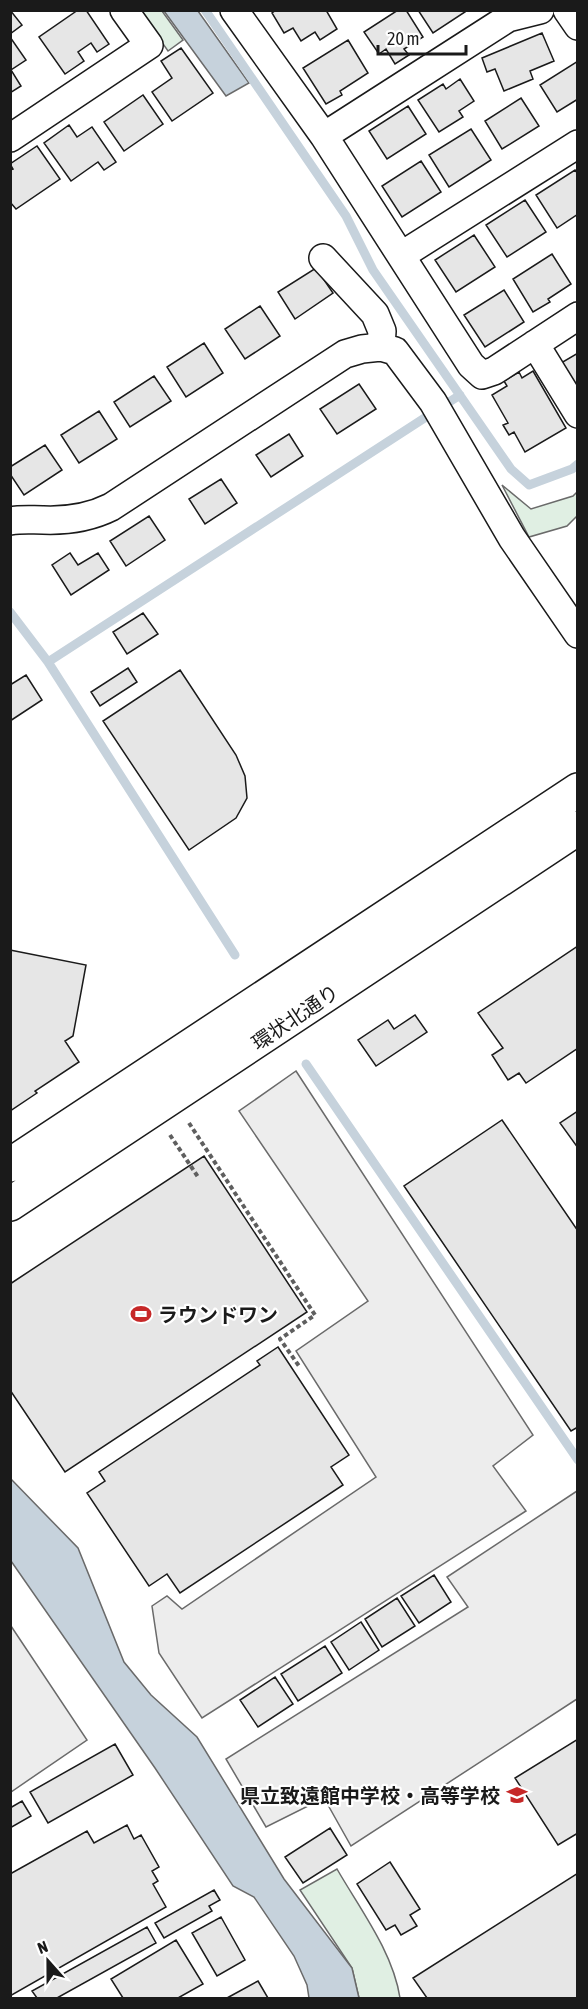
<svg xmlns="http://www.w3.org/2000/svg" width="588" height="2009" font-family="'Asap Condensed','Noto Sans JP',sans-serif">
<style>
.green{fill:#e0efe3;stroke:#6a6a6a;stroke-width:1.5}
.parking{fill:#ededed;stroke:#6a6a6a;stroke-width:1.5}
.water{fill:#c6d2dc;stroke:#6a6a6a;stroke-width:1.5}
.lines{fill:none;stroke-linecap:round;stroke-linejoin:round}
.stream{stroke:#c6d2dc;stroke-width:9}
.building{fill:#e6e6e6;stroke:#1a1a1a;stroke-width:1.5}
.street-casing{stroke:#1a1a1a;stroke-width:30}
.highway-casing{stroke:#1a1a1a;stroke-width:36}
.path{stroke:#5f5f5f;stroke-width:4;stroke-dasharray:4.5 3;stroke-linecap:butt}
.street{stroke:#fff;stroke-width:27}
.highway{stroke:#fff;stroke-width:33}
.labels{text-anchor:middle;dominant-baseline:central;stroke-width:4.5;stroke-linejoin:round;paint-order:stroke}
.street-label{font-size:20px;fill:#1a1a1a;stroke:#fff}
.poi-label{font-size:20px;font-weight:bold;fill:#1a1a1a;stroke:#fff;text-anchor:start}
</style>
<rect width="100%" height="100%" fill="#fff"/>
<path class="green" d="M140,11H162L183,40L168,51Z
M502,485L531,509L573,496L577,492V516L567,526L529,537Z
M337,1869C360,1909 393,1952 400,1998H359L352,1968L300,1890Z"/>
<path class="parking" d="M296,1071L533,1435L493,1466L526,1511L202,1718L159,1653L152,1606L167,1596L182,1609L376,1477L296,1351L368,1301L239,1111Z
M577,1491V1699L351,1846L324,1798L266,1827L226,1759L468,1607L447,1577Z
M11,1626L87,1740L11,1792H10Z"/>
<path class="water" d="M164,11H198L249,83L226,96Z
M10,1478L78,1548L124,1662L151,1695L197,1737L284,1879L352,1968L359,1998H309L307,1985L294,1956L254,1897L233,1886L155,1768L11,1561Z"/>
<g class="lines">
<path class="stream" d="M205,10L346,216L373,270L511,469L529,485L572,469L578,464
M10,612L48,662L235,955
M48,662L460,395
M306,1064L578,1460"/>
</g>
<path class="building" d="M10,10L22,25L10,34Z
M78,10H86L109,44L97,52L91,43L78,52L84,61L65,74L39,37Z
M276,10H326L337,29L320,40L315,32L301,41L293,28L284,33L272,13Z
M398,10H406L423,37L404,49L409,55L395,64L386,49L379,54L364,32Z
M418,10H468L433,33Z
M542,33L554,61L530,71L533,79L504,91L495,69L487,72L482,58Z
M10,37L26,60L11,70L21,86L10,93Z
M348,40L368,73L340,91L342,95L326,104L303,68Z
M181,48L213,93L172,121L152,92L172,78L161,61Z
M578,61V99L557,112L540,85Z
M460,79L474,101L459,111L463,117L439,132L418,100L443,84L446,89Z
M143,95L163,124L124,151L104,122Z
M521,98L539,126L502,149L485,121Z
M408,106L426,134L387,159L369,131Z
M69,125L77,137L92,127L116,162L104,170L98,162L71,181L44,143Z
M471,129L491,160L449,187L429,155Z
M37,146L60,179L16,209L10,202V170L13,169L10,164Z
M421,161L441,192L402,217L382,186Z
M575,170L578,174V214L557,228L536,195Z
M525,200L546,232L507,257L486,225Z
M474,235L495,267L456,292L435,260Z
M552,254L571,284L548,299L550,302L533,312L513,279Z
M316,268L333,293L295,319L278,292Z
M504,290L524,322L485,347L464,315Z
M260,306L280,336L245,359L225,329Z
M204,343L223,373L186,397L167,367Z
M578,353V391L561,363Z
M533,371L566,428L525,452L514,432L509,435L503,425L508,423L492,395L507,386L504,381L519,372L522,378Z
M154,376L171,401L130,427L114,402Z
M359,384L376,409L337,434L320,409Z
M99,411L117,439L79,463L61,435Z
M289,434L303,456L271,477L256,455Z
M45,445L62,470L24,495L10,474V467Z
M221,479L237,503L205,524L189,499Z
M149,516L165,540L126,566L110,541Z
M70,553L78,565L98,553L109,570L71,595L52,565Z
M143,613L158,634L127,654L113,632Z
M128,668L137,682L100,706L91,692Z
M180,670L236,755L245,776L247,798L236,818L189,850L103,721Z
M26,675L42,700L10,721V685Z
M578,946V1048L526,1083L519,1073L508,1080L492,1055L503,1048L478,1013Z
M10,950L86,965L73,1036L65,1041L79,1062L35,1091L37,1093L10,1111Z
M415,1015L427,1032L376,1066L358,1040L388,1020L394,1029Z
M578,1111V1148L560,1123Z
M502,1120L578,1231V1427L571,1431L404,1186Z
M204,1156L307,1312L65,1472L10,1390V1284Z
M278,1347L349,1455L331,1467L343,1485L180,1593L167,1574L149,1586L87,1493L105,1481L99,1472L260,1365L257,1361Z
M434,1575L451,1602L419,1623L401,1596Z
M397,1598L415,1626L382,1647L365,1619Z
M361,1622L379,1650L349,1670L331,1642Z
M325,1646L342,1673L298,1701L281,1674Z
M275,1677L293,1704L258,1727L240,1700Z
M578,1739V1833L558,1845L515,1778Z
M115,1744L133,1775L48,1823L30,1792Z
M22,1801L31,1816L10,1828V1808Z
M127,1825L134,1839L141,1835L159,1867L152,1871L158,1881L153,1884L166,1907L10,1996V1874L87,1831L94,1843Z
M330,1828L347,1855L303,1883L285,1857Z
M390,1862L420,1909L410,1915L417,1926L401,1935L395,1925L386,1930L357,1884Z
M578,1873V1998H427L413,1978Z
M214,1890L220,1900L209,1906L212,1911L164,1938L155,1923Z
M221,1917L245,1960L217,1976L192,1933Z
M147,1927L156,1943L57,1998H37L32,1991Z
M176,1940L203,1984L178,1998H123L111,1979Z
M258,1981L268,1998H227Z"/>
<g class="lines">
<g class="street-casing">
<path id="street" d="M234,10L324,136L471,365L482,375L494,371L578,316
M567,10L578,26
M324,136L508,18L540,10
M10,138L149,45L124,10
M402,255L578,144
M323,258L375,314L382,331L381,347
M535,344L578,414
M10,521C22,519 31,520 43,520C68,521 89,518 111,507L345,354L362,349L381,347L395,351L433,402L512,538L578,634"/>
</g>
<g class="highway-casing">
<path id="highway" d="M10,1165L578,790
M10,1204L578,828"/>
</g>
<path class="path" d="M189,1123L315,1315L280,1339L299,1366
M170,1135L198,1177"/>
<use href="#street" class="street"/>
<use href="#highway" class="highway"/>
</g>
<defs>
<g id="stadium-bare" transform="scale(1.62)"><path d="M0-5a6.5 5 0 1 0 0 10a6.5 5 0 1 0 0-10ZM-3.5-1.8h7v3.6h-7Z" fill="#c62828" stroke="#fff" stroke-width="2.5" paint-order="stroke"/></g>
<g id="school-bare" transform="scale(1.62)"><path d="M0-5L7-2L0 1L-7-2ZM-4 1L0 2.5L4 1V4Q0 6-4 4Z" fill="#c62828" stroke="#fff" stroke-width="2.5" paint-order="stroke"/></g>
</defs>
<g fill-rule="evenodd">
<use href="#stadium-bare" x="141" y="1314"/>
<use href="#school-bare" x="517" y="1795"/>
</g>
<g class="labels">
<g class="street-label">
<text transform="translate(295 1017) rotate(-34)">環状北通り</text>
</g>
<g class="poi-label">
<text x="158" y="1314">ラウンドワン</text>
<text x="500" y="1795" text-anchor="end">県立致遠館中学校・高等学校</text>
</g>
</g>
<rect width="588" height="2009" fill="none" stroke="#1a1a1a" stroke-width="24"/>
<g transform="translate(48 1961) rotate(339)" stroke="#ffffff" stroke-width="4.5" paint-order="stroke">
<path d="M0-4.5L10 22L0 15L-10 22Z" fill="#1a1a1a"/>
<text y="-9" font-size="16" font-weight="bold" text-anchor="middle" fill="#1a1a1a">N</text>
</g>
<path d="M378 45v9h88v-9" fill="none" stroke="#1a1a1a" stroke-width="3"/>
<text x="387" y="45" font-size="18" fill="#1a1a1a" stroke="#ffffff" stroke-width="4.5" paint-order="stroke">20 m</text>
</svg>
